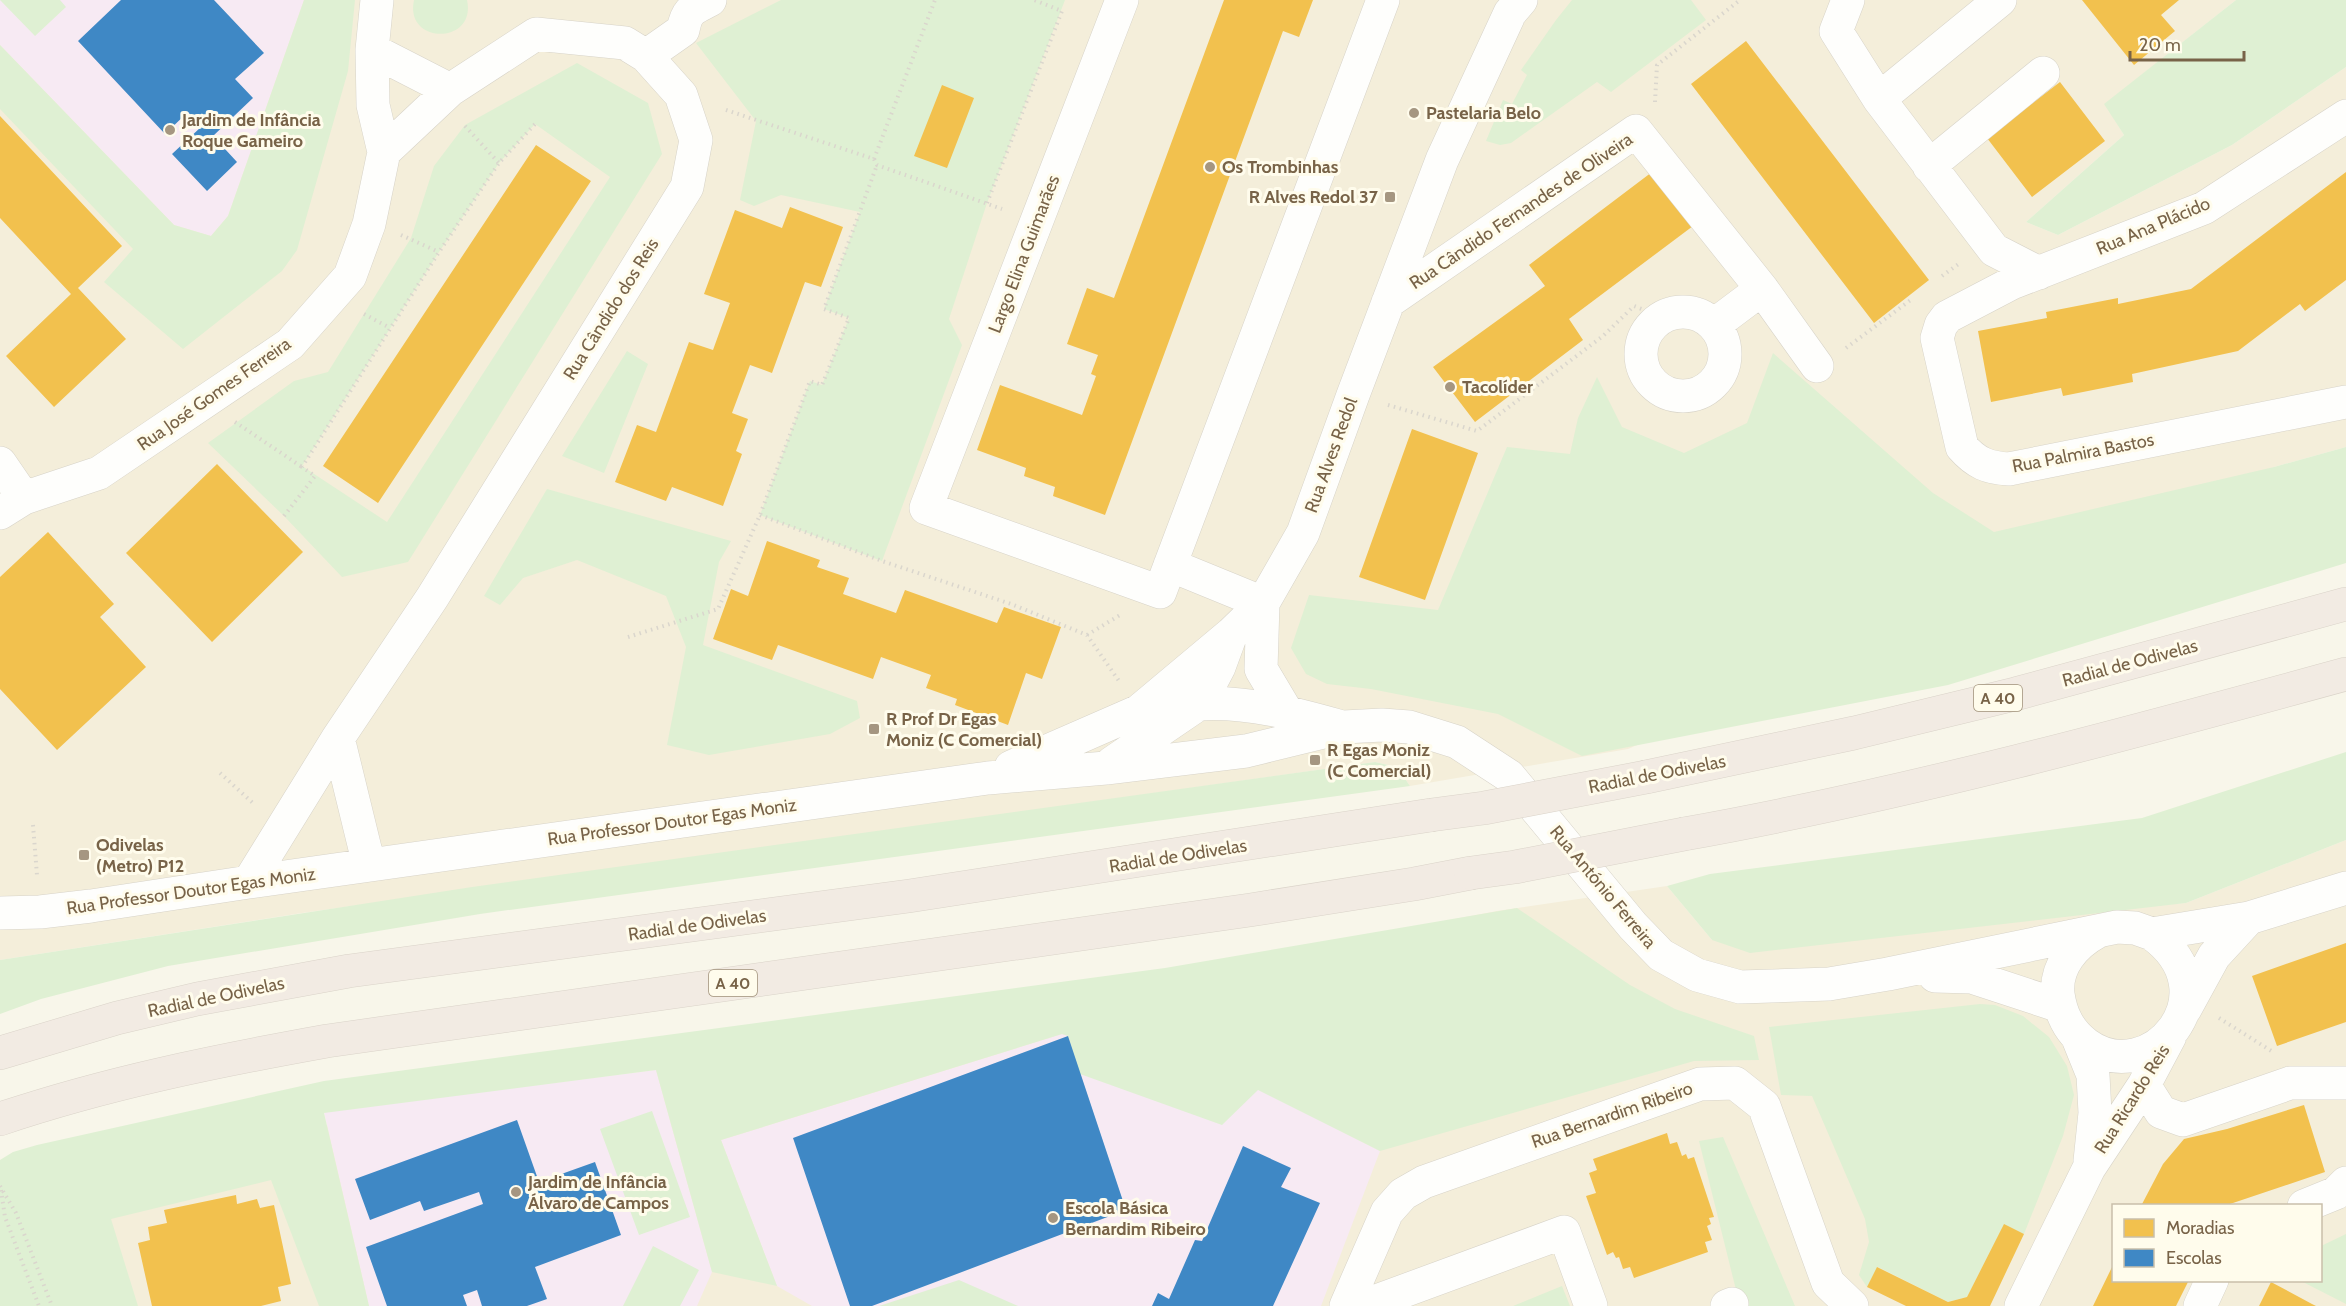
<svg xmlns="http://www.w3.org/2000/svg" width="2346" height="1306" font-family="Cabin,sans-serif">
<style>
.residential{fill:#f4eeda;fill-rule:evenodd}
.education{fill:#f7eaf3}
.green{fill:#dff0d3;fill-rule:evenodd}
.homes{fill:#f2c14e}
.schools{fill:#3f88c5}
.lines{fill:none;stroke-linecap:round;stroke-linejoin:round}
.minor-casing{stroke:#d7d3c8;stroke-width:34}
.highway-casing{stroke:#dad3c9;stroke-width:34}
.path{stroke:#dad6cd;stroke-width:4;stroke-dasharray:1.5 4.5;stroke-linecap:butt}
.minor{stroke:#fefefc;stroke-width:33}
.highway{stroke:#f2ebe3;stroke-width:33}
.highway-bridge-casing{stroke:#dad3c9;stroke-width:34;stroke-linecap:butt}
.highway-bridge{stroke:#f2ebe3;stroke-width:33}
.poi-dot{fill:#a59681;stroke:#fffcec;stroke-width:2}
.labels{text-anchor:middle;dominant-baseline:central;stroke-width:6;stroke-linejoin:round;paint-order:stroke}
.shield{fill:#fffcec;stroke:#a09179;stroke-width:1.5}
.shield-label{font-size:16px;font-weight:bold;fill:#786348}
.poi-label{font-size:18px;font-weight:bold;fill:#786348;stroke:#fffcec;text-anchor:start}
.street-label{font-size:18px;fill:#786348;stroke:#fffcec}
</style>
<rect width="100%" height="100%" fill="#f8f6ea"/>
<path class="residential" d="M0,0H2236L2105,104L2124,135L2026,222L2058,235L2232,145L2346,67V447L2274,467L1628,749L1410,786L1397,767L1375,762L302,913L0,960Z
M2346,840V1306H14L0,1180L656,1070L1497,911L1667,886L1712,940L2186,903ZM2114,1206H2320V1280H2114Z"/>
<path class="education" d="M0,0H304L228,216L211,236L174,225L0,45Z
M1062,1034L1258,1089L1380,1151L1321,1306H812L777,1286L721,1140Z
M656,1070L712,1272L697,1306H369L324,1112Z"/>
<path class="green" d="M0,0H60L66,7L35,36Z
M304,0H355L348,71L297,250L282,271L183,349L104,282L133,249L0,109V45L174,225L211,236L228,216Z
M414,0H467C477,45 404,45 414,0Z
M781,0H1065L987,203L949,319L962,345L882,561L760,515L810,381L822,385L849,318L824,309L860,212L781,195L754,206L740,200L756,121L696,43Z
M1572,0H1691L1706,20L1611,92L1597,82L1511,143L1500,145L1486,141L1503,100L1512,104L1527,75L1521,70L1556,20Z
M2236,0H2346V67L2232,145L2058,235L2026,222L2124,135L2104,104Z
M577,63L648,103L662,154L408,562L342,577L284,516L208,443L294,381L328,372L411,238L434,166L465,125ZM535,124L610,177L387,522L302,466L439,252L499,163Z
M627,351L648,364L604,473L562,456Z
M1773,353L1933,493L1994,532L2274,467L2346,447V563L1948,685L1582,756L1498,714L1371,689L1327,684L1306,674L1291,648L1309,595L1438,610L1507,447L1570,454L1578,418L1597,377L1622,427L1684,453L1747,423Z
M547,489L731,541L719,562L703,645L857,701L860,718L830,734L709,755L667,745L686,647L666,596L577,560L523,578L500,605L484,596Z
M2346,752V840L2186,903L1750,953L1712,940L1667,886L1710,874L2142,818Z
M1375,762L1397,767L1410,786L480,914L168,966L41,999L0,1014V960L472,887Z
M1517,908L1630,985L1675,1009L1754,1036L1759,1060L1694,1061L1380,1151L1258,1090L1222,1125L1080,1074L1068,1036L1062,1034L721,1140L777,1286L712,1272L656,1070L324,1113L369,1306H319L271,1180L111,1219L138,1306H0V1160L13,1152L37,1145L324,1081L1165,968Z
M1980,1004L1995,1005L2023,1016L2049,1037L2067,1066L2074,1095L2063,1136L2024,1234L2004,1225L1967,1297L1948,1302L1878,1267L1867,1287L1859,1275L1869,1242L1865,1219L1812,1096L1781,1095L1769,1027Z
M652,1111L690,1217L639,1235L600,1129Z
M1723,1137L1795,1306H1740L1699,1141Z
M2346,1234V1304L2301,1281L2320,1280L2321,1246Z
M653,1246L699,1270L680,1306H623Z
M959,1280L1018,1306H879Z
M1562,1286L1570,1306H1513Z"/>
<path class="homes" d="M1224,0H1313L1299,37L1283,31L1105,515L1053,496L1055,487L1024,476L1026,468L977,450L1000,385L1082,415L1096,376L1091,374L1098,355L1067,344L1087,288L1114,298Z
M2082,0H2179L2161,15L2175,31L2134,65Z
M1746,41L1929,280L1874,323L1691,84Z
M2060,82L2105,141L2032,197L1987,138Z
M942,85L974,98L947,168L914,156Z
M0,116L122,246L78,288L126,339L54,407L6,356L71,294L0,218Z
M536,145L591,181L378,503L323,466Z
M1656,169L1697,223L1569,319L1583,340L1475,422L1433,367L1545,286L1529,265Z
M2346,172V280L2305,311L2300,304L2238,351L2132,374L2133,382L2063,396L2061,388L1991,402L1978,331L2047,318L2046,312L2118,298V304L2191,289Z
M790,207L843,227L821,287L805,282L772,373L750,365L732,413L748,419L736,451L742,454L723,506L672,487L666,501L615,482L637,425L656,432L689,342L713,350L730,303L704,294L735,210L782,228Z
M1412,429L1478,453L1425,600L1359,577Z
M217,464L303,552L212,642L126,553Z
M48,532L114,604L100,617L146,667L57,750L0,689V577Z
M767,541L820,560L817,567L849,578L843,594L896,613L905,590L997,623L1004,607L1061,627L1042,679L1026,673L1008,725L955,705L957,699L926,688L931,675L881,657L873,679L778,645L772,660L713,639L731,589L748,596Z
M2346,943V1022L2277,1046L2252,976Z
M2304,1105L2325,1172L2224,1206H2141L2163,1164L2184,1139L2227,1129Z
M1667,1133L1670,1144L1677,1142L1682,1156L1686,1154L1688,1159L1694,1157L1714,1217L1709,1218L1711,1224L1707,1226L1712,1240L1705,1242L1708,1252L1634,1278L1630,1267L1623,1269L1619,1257L1616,1258L1613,1252L1607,1255L1586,1196L1596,1193L1589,1173L1597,1170L1593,1159Z
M236,1195L237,1204L257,1199L260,1208L274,1205L291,1284L278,1287L281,1301L261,1306H152L138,1243L150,1240L148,1227L167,1223L164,1210Z
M2004,1224L2024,1234L1990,1306H1906L1867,1287L1877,1267L1948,1302L1967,1297Z
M2114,1263V1280H2189L2176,1306H2093Z
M2271,1282L2312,1304L2316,1306H2259Z"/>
<path class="schools" d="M121,0H214L264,53L235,79L253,98L213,136L237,162L207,191L172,154L201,127L188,112L165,134L78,41Z
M1068,1036L1126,1210L872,1306H850L793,1138Z
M517,1120L539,1182L595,1162L621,1235L535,1267L547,1299L527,1306H482L477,1290L463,1295L467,1306H387L366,1247L483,1204L479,1192L424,1211L420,1201L370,1220L355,1179Z
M1243,1146L1291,1168L1281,1187L1320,1203L1273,1306H1152L1158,1293L1169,1299L1195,1240L1202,1241Z"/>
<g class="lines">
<g class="minor-casing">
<path id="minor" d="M1122,0L926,508L1160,592L1383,0
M1848,0L1836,31L1879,99L1994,250L2039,273
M646,56L683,30C687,9 693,9 710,0
M1879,99L2000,0
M2346,116L2204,208L2012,283L1947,317L1941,325L1937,338L1962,447C1976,463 1988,468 2009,469L2346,402
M384,152L450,90
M1929,166L2043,73
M1388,302L1636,131L1762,289L1817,366
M1641 354a42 42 0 1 1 84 0a42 42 0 1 1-84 0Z
M1714,325L1762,289
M0,463L24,498
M0,513L24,498L99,473L290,344L350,276L369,224L384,152L373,105L372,50L377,0
M1170,565L1263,603
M1263,603L1261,669L1286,711
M1139,711C1159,709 1179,705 1199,704C1248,701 1296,714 1342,727
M338,738L369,865
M1112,763L1200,703L1219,667L1230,637
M1011,767L1139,711L1231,634L1263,603L1303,533L1353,395L1442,160L1510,13L1521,0
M249,882L338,738L432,598L687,187L696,140L681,95L646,56L625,43L536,34L450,90L372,50
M0,913L40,912L91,906L249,882L988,778L1106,768L1246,751L1344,727L1382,725L1409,727L1457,742L1509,776L1633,926L1661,955L1697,975L1740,987L1829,984L1888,974L2117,927L2135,928L2152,934L2249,918L2346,888
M2097,932C2075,944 2055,966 2058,994C2061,1015 2069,1031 2086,1044C2150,1091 2234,993 2152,934
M1935,976L1972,977L2060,1006
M2185,1009L2214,956L2249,918
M2078,1038L2093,1075L2095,1113L2090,1161
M2144,1085L2161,1112L2183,1120L2290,1083H2346
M2304,1206L2336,1193L2346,1183
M1346,1306L1387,1212L1403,1194L1424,1182L1700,1084L1735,1083L1764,1106L1828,1283L1852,1306
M1363,1306L1564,1232L1591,1306
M1727,1306L1732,1304
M2021,1306L2089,1168L2144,1085L2170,1036
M2200,1306L2212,1280"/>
</g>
<g class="highway-casing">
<path id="highway" d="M1646,777L1854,733L2015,694L2346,604
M1684,834C1907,794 2127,734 2346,674
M0,1053L117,1018L197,999L349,971L909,896L1431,815
M0,1119C107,1083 216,1061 327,1041L1250,910L1414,884L1471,873"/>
</g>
<path class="path" d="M1655,102L1657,65L1740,0
M726,110L874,159L877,165L1002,209
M465,126L499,163
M874,159L935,0
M987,203L1062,11L1034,0
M401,235L439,252
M1942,276L1960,263
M364,314L390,328
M1846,348L1912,299
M1388,405L1477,431L1603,336L1634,306L1662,317
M235,422L302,467
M760,515L882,561L1011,604L1087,635L1119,681
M284,516L315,476L302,467L439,252L499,163L535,124
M1087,635L1120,615
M628,637L718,609L760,515L810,381L822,385L849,318L824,309L877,165
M220,773L255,805
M33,825L37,875
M2219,1018L2273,1052
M0,1186L16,1213L52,1306
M1,1190L5,1217L39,1306"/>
<use href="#minor" class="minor"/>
<use href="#highway" class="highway"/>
<g class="highway-bridge-casing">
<path id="highway-bridge" d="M1431,815L1484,808L1646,777
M1471,873L1515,867L1684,834"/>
</g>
<use href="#highway-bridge" class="highway-bridge"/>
</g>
<g class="poi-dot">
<circle cx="1414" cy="113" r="6"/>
<circle cx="170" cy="130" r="6"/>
<circle cx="1210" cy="167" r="6"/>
<rect x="1384" y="191" width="12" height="12" rx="3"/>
<circle cx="1450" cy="387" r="6"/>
<rect x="868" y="723" width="12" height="12" rx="3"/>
<rect x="1309" y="754" width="12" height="12" rx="3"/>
<rect x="78" y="849" width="12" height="12" rx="3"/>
<circle cx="516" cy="1192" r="6"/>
<circle cx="1053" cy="1218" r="6"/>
</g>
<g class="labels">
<g class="shield">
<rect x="1974" y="685" width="48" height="26" rx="4.5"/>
<rect x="709" y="970" width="48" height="26" rx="4.5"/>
</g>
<g class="shield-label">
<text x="1998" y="698">A 40</text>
<text x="733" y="983">A 40</text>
</g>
<g class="poi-label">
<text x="1426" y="113">Pastelaria Belo</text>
<text x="182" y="120">Jardim de Infância<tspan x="182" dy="21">Roque Gameiro</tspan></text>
<text x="1222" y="167">Os Trombinhas</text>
<text x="1378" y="197" text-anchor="end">R Alves Redol 37</text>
<text x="1462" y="387">Tacolíder</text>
<text x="886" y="719">R Prof Dr Egas<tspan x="886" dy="21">Moniz (C Comercial)</tspan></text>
<text x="1327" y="750">R Egas Moniz<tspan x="1327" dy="21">(C Comercial)</tspan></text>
<text x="96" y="845">Odivelas<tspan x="96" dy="21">(Metro) P12</tspan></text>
<text x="528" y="1182">Jardim de Infância<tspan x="528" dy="21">Álvaro de Campos</tspan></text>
<text x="1065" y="1208">Escola Básica<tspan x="1065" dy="21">Bernardim Ribeiro</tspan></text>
</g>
<g class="street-label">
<text transform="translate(1521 211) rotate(-34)">Rua Cândido Fernandes de Oliveira</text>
<text transform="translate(2153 226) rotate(-23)">Rua Ana Plácido</text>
<text transform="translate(1024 254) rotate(-69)">Largo Elina Guimarães</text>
<text transform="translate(611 309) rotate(-58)">Rua Cândido dos Reis</text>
<text transform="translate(214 394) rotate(-35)">Rua José Gomes Ferreira</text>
<text transform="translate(2083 453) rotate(-11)">Rua Palmira Bastos</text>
<text transform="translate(1331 455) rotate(-70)">Rua Alves Redol</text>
<text transform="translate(2130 663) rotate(-15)">Radial de Odivelas</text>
<text transform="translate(1657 774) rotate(-11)">Radial de Odivelas</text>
<text transform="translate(672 822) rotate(-8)">Rua Professor Doutor Egas Moniz</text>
<text transform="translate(1178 856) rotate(-9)">Radial de Odivelas</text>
<text transform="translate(1603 887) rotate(50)">Rua António Ferreira</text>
<text transform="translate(191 891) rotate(-8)">Rua Professor Doutor Egas Moniz</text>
<text transform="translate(697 925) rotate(-8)">Radial de Odivelas</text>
<text transform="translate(216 997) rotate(-12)">Radial de Odivelas</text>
<text transform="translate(2132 1099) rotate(-58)">Rua Ricardo Reis</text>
<text transform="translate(1612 1115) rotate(-19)">Rua Bernardim Ribeiro</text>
</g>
</g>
<rect x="2112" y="1204" width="210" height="78" fill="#fffcec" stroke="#c9bfaa" stroke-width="1.5"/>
<rect x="2124" y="1219" width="30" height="18" fill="#f2c14e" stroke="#c9bfaa" stroke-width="1.5"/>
<text x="2166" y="1234" font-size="18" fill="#786348">Moradias</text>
<rect x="2124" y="1249" width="30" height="18" fill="#3f88c5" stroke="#c9bfaa" stroke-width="1.5"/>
<text x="2166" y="1264" font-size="18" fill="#786348">Escolas</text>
<path d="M2130 51v9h114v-9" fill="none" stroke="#786348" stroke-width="3"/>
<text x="2139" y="51" font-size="18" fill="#786348" stroke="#fffcec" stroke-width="4.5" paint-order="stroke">20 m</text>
</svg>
